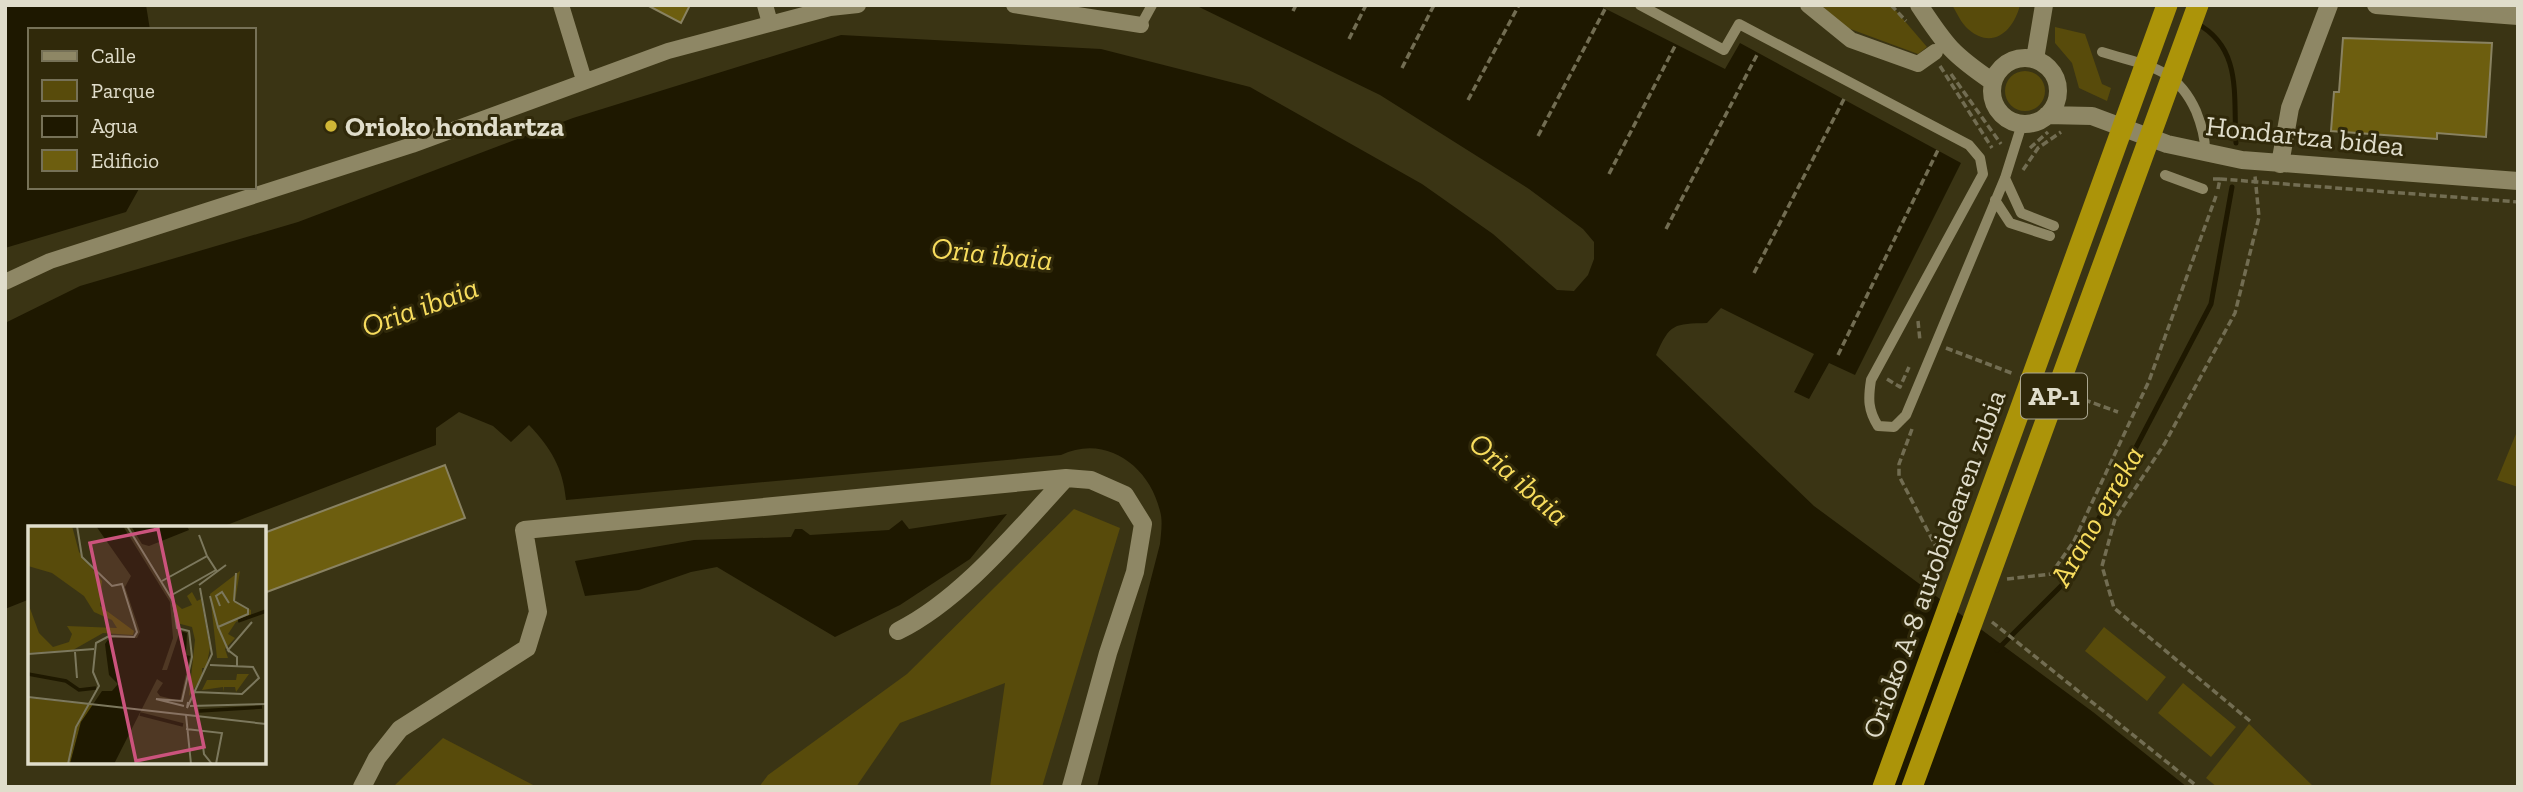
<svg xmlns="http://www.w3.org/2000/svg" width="2523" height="792" font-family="'Zilla Slab',serif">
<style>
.green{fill:#584b0b}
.water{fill:#1e1800}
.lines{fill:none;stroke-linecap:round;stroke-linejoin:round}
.stream{stroke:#1e1800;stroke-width:5}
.building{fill:#6d5e0f;stroke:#898261;stroke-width:2}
.path{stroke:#726d52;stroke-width:3.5;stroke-dasharray:7 3.5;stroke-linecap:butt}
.service{stroke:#8e8765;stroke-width:10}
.pedestrian{stroke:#8e8765;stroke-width:16}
.minor{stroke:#8e8765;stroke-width:18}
.motorway{stroke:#ac9409;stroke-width:21}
.poi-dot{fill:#d1b736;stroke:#30290a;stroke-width:2.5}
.labels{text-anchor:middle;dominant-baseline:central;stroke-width:6;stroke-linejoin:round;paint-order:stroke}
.shield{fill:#30290a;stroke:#aba791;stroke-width:2}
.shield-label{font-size:26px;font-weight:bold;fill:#e0ddcb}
.poi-label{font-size:28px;font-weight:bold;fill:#e0ddcb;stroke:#30290a;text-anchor:start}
.street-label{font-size:28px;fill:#e0ddcb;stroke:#30290a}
.water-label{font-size:30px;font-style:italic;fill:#f7dc5d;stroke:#30290a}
.inset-river{fill:none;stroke:#1e1800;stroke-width:3.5}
.inset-road{fill:none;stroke:#7c785d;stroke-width:2}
.view{fill:#cb537d;fill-opacity:0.15;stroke:#cb537d;stroke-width:3.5}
.inset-edge{fill:none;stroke:#e0ddcb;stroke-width:3.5}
</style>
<rect width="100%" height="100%" fill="#3a3414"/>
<path class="green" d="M1821,5H1891L1927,47L1918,54L1845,27Z
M1952,5H2020C2014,30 1993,51 1968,29C1961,23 1957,13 1952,5Z
M2055,27L2085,34L2102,84L2111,88L2107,101L2079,88L2072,63L2055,43Z
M2005 91a20 20 0 1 1 40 0a20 20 0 1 1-40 0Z
M2518,429V487L2497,480Z
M1074,509L1120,528L1042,787H990L1005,683L900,723L856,787H759L768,775L907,674Z
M2104,627L2166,677L2147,701L2085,651Z
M2183,683L2236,727L2211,757L2158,713Z
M2249,724L2314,787H2217L2206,778Z
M443,738L537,787H393Z"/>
<path class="water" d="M5,5H146L150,30H30V187H140L126,212L5,248Z
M1195,5H1598L1725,69L1740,43L1961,163L1855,375L1829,363L1809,399L1794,392L1814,354L1721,308L1707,323C1674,324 1670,323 1656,355L1814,506L2093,712L2187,787H1097L1160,544C1161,533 1163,521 1160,511C1149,465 1105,434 1061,455L566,500C563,468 551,448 529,425L511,442L493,426L459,412L436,428V445L219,528H30V599L5,609V323L80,286L298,222L573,118L841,35L1101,49L1250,87L1422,184L1493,234L1557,290L1574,291L1588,275L1594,259V242L1583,229L1529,189L1380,95Z
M1007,514L970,559L900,605L835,637L717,567L691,572L639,590L585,596L575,561L694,540L791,537L795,529H802L810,535L889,530L902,520L909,529Z"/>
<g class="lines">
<path class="stream" d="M2196,23C2243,48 2233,96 2236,143
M1997,650L2066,581L2211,304L2232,187"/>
</g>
<path class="building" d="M647,5H690L681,23Z
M2343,38L2492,43L2486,137L2437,133V139L2331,131L2334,92H2339Z
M445,465L465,518L264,593V533Z"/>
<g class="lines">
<path class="path" d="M1891,5L1906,21
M1293,11L1296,5
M1349,39L1366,5
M1940,66L1992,148
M1402,68L1434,5
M1951,74L2001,144
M1468,100L1519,5
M1538,136L1605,9
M2030,148L2048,132
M2023,170L2038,148L2061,132
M1609,174L1675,46
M2213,179H2220L2218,189
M2220,179L2518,202
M1666,229L1758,53
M1754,273L1844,99
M1918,321L1920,341
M1946,348L2014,374
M1838,355L1938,150
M1887,379L1900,387L1909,367
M2074,396L2118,412
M1912,429L1899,464V476L1944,562
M2007,579L2051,574L2074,541L2149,381L2216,196
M1992,622L2198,787
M2250,721L2114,608L2102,566L2115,519L2165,443L2235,313L2259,217L2255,176"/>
<path class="service" d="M1640,5L1724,50L1739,24L1969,145L1980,158L1983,174L1871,380C1868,399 1868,410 1878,426L1894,427L1906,415L2005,178L2022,124
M1141,25L1152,5
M2102,52C2146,66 2176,66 2196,111C2202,126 2206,139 2205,154
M2165,175L2203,189
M2005,178L2021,213L2054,226
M1995,200L2010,223L2050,236"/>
<path class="pedestrian" d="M561,5L584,80
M765,5L770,23
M1014,5L1141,25
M1808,5L1851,40L1918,64L1935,52
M5,282L50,261L412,145L668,51L830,8L858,5"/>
<path class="minor" d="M1919,5C1946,46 1952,54 1993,82
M2376,5L2518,16
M1992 91a33 33 0 1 1 66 0a33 33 0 1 1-66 0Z
M2035,59L2044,5
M2047,115L2092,116L2167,144L2242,160L2518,181
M2280,164L2290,108L2329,5
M898,631C961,600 1018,530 1066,478
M362,787L377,758L400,729L527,648L538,612L524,530L1066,478L1091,480L1125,495L1143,524L1135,572L1108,653L1071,787"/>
<path class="motorway" d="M1883,787L2167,5
M1912,787L2198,5"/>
</g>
<circle class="poi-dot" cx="331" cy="126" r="7"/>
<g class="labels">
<rect class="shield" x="2021" y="373.5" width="66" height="45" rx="5"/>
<g class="shield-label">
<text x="2054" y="396">AP-1</text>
</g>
<g class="poi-label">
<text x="345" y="126">Orioko hondartza</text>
</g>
<g class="street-label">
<text transform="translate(2305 136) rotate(6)">Hondartza bidea</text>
<text transform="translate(1934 564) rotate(-70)">Orioko A-8 autobidearen zubia</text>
</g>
<g class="water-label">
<text transform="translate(992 254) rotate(6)">Oria ibaia</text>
<text transform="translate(420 307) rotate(-20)">Oria ibaia</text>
<text transform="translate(1519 479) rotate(42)">Oria ibaia</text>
<text transform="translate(2097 516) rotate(-60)">Arano erreka</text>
</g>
</g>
<g transform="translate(28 526)">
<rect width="238" height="238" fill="#3a3414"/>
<path d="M0,0H44L51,26L74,55L72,80L106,105L105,109L75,107L45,124L0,127V77L11,107L25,121L41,116L44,108L39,100L89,102L84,94L66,86L56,70L24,47L0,40ZM212,45L207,75L223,84V89L208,96L200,108L207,112L197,123L200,132H189L182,68ZM164,66L169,75L173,73L182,122L178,142H174V151L161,170L167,114L164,101L149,97L147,77L154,83L164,79L159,70ZM209,148H221L208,166L207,161H196L195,166V161L174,164L179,154H208ZM0,172L66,179L53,196L42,238H0Z" fill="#584b0b"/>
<path d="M68,0H95L142,76L145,112L134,144H139L152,105L159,107L158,129L162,130L152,175L132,170L129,166L135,157L129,153L86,238H42L53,196L74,165H84L90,158L81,149L77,118L81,112H109L112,106L97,61L103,50ZM103,0H159L161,4L121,20L114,18Z" fill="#1e1800"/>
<path class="inset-river" d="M210,95L238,85M0,148L38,155L51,164L68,162M171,185L234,181M112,188L155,199"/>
<path class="inset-road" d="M99,0L145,75L149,102L161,105L164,131L154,175L128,173L156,180M134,55L179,30L171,9M171,59L198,39M142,70L188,44L179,30M182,70L190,101L220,88V83L206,75M206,75L208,47M192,80L188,70L194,66L201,77M190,101L201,126M47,126L49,152M0,128L66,123M209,140V131L200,124L224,96M167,166L214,168L231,152L225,141L182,139M0,171L238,198M160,176L159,182L184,128L172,62M162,180L238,178M158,189L163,238M158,203L194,207L188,238M173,204L176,228L184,238M40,238L48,201L71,160L65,146L68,117L81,110L106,111L109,106L94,58L84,60L54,31L49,0"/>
<path class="view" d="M130,3L176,221L108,235L62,17Z"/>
<rect width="238" height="238" class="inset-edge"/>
</g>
<rect width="2523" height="792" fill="none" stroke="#e0ddcb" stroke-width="14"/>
<rect x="28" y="28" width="228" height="161" fill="#30290a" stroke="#767157" stroke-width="2"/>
<rect x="42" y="51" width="35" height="10" fill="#8e8765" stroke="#767157" stroke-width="2"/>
<text x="91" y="63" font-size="21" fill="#e0ddcb">Calle</text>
<rect x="42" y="80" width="35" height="21" fill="#584b0b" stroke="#767157" stroke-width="2"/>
<text x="91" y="98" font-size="21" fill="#e0ddcb">Parque</text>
<rect x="42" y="116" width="35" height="21" fill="#1e1800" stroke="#767157" stroke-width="2"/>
<text x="91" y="133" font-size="21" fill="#e0ddcb">Agua</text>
<rect x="42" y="150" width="35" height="21" fill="#6d5e0f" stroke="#767157" stroke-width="2"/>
<text x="91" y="168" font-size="21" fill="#e0ddcb">Edificio</text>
</svg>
